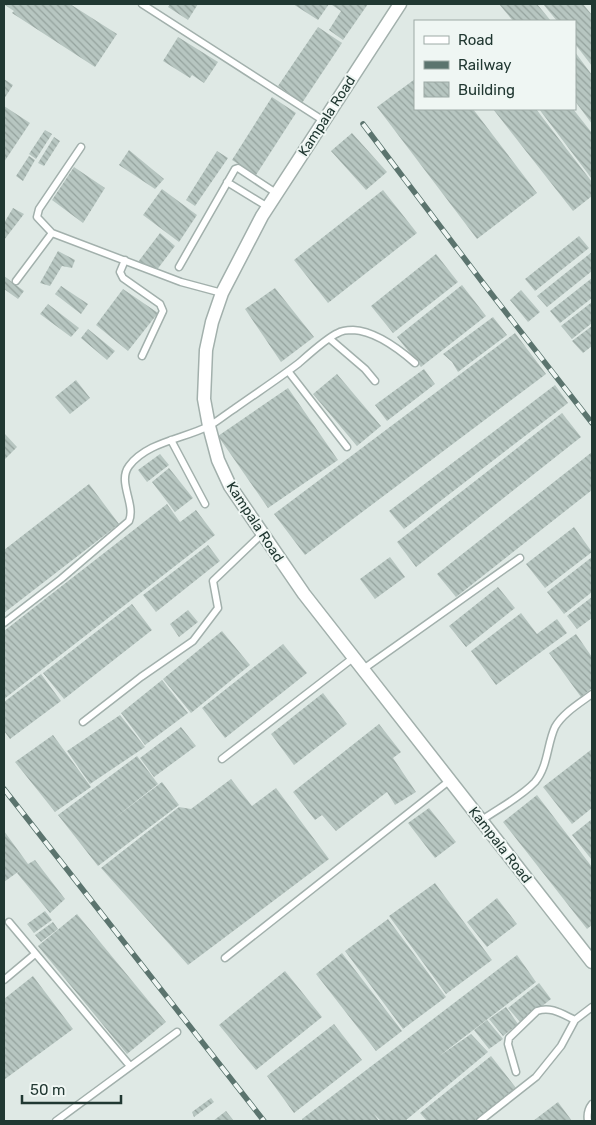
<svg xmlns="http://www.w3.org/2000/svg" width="596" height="1125" font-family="Rubik,sans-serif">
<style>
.building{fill:url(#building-back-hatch)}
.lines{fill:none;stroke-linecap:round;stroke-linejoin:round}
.service-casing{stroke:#a2b0ac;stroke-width:9}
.minor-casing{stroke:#a2b0ac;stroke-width:15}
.service{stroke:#fff;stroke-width:6}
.minor{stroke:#fff;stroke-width:12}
.rail-casing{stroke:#5b746e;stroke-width:5.5}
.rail{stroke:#eff6f3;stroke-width:4;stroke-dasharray:11;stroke-linecap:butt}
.labels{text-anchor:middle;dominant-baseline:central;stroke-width:4;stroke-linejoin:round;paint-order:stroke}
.street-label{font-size:14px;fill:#213832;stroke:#eff6f3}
</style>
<defs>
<pattern id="building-back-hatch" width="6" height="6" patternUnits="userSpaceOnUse" patternTransform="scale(1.25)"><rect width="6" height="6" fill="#b7c6c1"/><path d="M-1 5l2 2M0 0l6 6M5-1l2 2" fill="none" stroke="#94a29d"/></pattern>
</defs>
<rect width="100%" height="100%" fill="#dfe9e5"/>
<path class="building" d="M6,4H70L117,34L95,67L12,13L14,11L5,5Z
M170,4H198L188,20L168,7Z
M293,4H329L318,20Z
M333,4H368L343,40L329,30L341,11L332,5Z
M499,4H537L551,21H513Z
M543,4H583L592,15V66L575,44V21H557Z
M318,27L342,43L302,103L278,86Z
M178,37L218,62L204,83L192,75L190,78L163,61Z
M575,52L592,75V124L575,101Z
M4,79L13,85L4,99Z
M415,79V109H473L537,193L477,239L377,107Z
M272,97L296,113L256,175L232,160Z
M4,106L30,123L4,162Z
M493,109H536L592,182V196L573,211Z
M539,109H573L592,133V179Z
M45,130L52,134L36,159L29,154Z
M352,133L387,172L366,190L331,151Z
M54,137L60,141L44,166L38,163Z
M129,150L164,179L155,189L119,165Z
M217,151L228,158L195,206L186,200Z
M29,156L35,160L23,181L16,176Z
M74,167L105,188L83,223L52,200Z
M162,189L197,215L179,242L143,215Z
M383,190L417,233L328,303L294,260Z
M13,208L24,214L4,240V223Z
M160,233L175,246L156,271L138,262Z
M579,236L589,248L535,291L525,279Z
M58,251L75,260L72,268L62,266L50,286L40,283Z
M592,252V271L547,307L537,296Z
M436,254L458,282L393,333L371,306Z
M4,276L24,291L18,299L4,289Z
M592,278V298L560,323L550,311Z
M462,285L486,316L421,367L397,337Z
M61,286L88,304L81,314L55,294Z
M275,288L314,337L281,362L245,309Z
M123,289L158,313L128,351L96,325Z
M521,290L540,312L528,322L510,300Z
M592,302V323L572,339L561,326Z
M48,304L79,328L71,337L40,314Z
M493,317L507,335L458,372L452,362L443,354Z
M592,326V346L583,353L572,341Z
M88,329L115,351L107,360L81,338Z
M515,333L546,374L305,555L274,514Z
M424,369L435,384L387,421L375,405Z
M337,374L381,426L357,446L313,394Z
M76,380L90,398L70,414L55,397Z
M555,385L568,403L404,529L389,511Z
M288,388L338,460L268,508L218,436Z
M562,413L581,437L416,567L397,542Z
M4,433L17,447L4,460Z
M592,452V490L456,597L437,574Z
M160,454L169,465L147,482L138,470Z
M169,468L193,498L175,512L152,482Z
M89,484L119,524L4,613V550Z
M167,504L180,522L196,510L215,535L4,699V631Z
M574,527L592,552L545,588L526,564Z
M208,545L220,561L156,612L143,595Z
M390,557L405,577L375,599L360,579Z
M592,557V592L564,614L547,592Z
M498,587L515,608L466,647L449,626Z
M592,597V618L577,629L567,616Z
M132,604L152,630L64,699L43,673Z
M188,610L198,622L179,637L170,624Z
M521,613L537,634L557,619L567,633L496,685L471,651Z
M222,631L250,665L191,713L163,679Z
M576,634L592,657V688L581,697L549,653Z
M283,644L307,673L225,738L202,708Z
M41,674L61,701L10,739L4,731V702Z
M162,680L188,713L145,745L121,713Z
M323,693L347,724L294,765L271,734Z
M120,715L145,747L90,784L67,751Z
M379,724L401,752L393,758L416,792L395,805L387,792L336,831L322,815L315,820L293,792Z
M181,727L196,746L154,777L140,758Z
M53,735L91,787L55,812L15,762Z
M592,749V808L572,824L543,787Z
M137,756L158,784L112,820L162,782L179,805L98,866L58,815Z
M231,779L252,806L276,788L329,859L188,965L101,868L179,807L191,809Z
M537,795L592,867V925L587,929L503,822Z
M429,808L456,842L435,858L408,823Z
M592,819V860L572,835Z
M4,831L28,864L35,860L65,899L50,913L17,873L22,869L4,882Z
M435,883L492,960L446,994L389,916Z
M497,898L517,924L487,947L467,922Z
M45,911L52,920L34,933L27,924Z
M77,914L166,1022L127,1054L38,946Z
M388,919L446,997L403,1029L345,951Z
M53,922L58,929L41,942L35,935Z
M342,953L402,1031L376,1051L316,974Z
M517,955L536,982L438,1057L471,1034L488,1052L405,1121H381L374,1114L379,1121H303L302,1119Z
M285,971L322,1017L256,1070L219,1025Z
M33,976L73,1029L5,1079L4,999Z
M539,983L551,999L521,1023L508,1008Z
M506,1007L518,1024L503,1036L489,1019Z
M487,1020L503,1039L489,1049L474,1030Z
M334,1024L362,1060L294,1113L267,1076Z
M491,1056L516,1088L474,1121H427L420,1113Z
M211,1098L214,1102L194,1117L192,1112Z
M558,1102L572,1121H533Z
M226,1111L234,1121H213Z"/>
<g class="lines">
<g class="service-casing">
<path id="service" d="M142,4L324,121
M81,147L39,209L37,217L52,233L181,282L222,293
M227,182L268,207
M125,260L120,272L123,278L160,304L163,311L142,356
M179,267L235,169L238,168L276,193
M16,281L52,233
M330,339L365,369L375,381
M288,371L347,447
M171,440L205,504
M4,623L61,579L129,521C136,504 117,482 129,466C147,442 183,439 209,426C218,421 226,414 234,409C255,394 278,379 299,363C308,355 328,337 338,333C341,331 349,330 353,330C375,331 399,349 415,363
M362,670L520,558
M83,722L141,677L193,641L218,608L213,581L262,534
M222,759L353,658
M482,820C499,808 521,797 535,782C548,767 547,744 555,727C563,713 580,703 592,694
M9,922L130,1066
M225,958L449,781
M4,980L35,954
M516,1072L508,1044L509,1038L537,1011C551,1006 562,1014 575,1020
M56,1121L177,1032
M480,1121L536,1077L561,1046L575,1020L592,1007
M588,1121C587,1115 588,1109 592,1104"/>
</g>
<g class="minor-casing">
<path id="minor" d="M400,4L262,216L222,293L212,322L206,350L204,399L209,426L218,460L230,486L304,594L592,962"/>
</g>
<use href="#service" class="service"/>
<use href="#minor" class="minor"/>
<g class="rail-casing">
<path id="rail" d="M363,124L483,283L592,423
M4,789L264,1121"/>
</g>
<use href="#rail" class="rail"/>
</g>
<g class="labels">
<g class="street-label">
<text transform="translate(327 116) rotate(-57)">Kampala Road</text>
<text transform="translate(255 522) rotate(57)">Kampala Road</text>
<text transform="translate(500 845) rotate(52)">Kampala Road</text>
</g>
</g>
<rect width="596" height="1125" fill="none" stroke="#213832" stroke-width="10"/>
<rect x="414" y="20" width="162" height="90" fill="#eff6f3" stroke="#9daaa6"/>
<rect x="424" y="36" width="25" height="8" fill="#ffffff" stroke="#9daaa6"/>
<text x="458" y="45" font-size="15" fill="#213832">Road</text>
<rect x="424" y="61" width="25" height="8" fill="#5b746e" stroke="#9daaa6"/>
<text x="458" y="70" font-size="15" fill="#213832">Railway</text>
<rect x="424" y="82" width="25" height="15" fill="url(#building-back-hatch)" stroke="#9daaa6"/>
<text x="458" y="95" font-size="15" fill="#213832">Building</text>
<path d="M22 1095v8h99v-8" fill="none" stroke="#213832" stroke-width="2.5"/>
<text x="30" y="1095" font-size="15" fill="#213832" stroke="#eff6f3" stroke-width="4" paint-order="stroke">50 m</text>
</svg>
